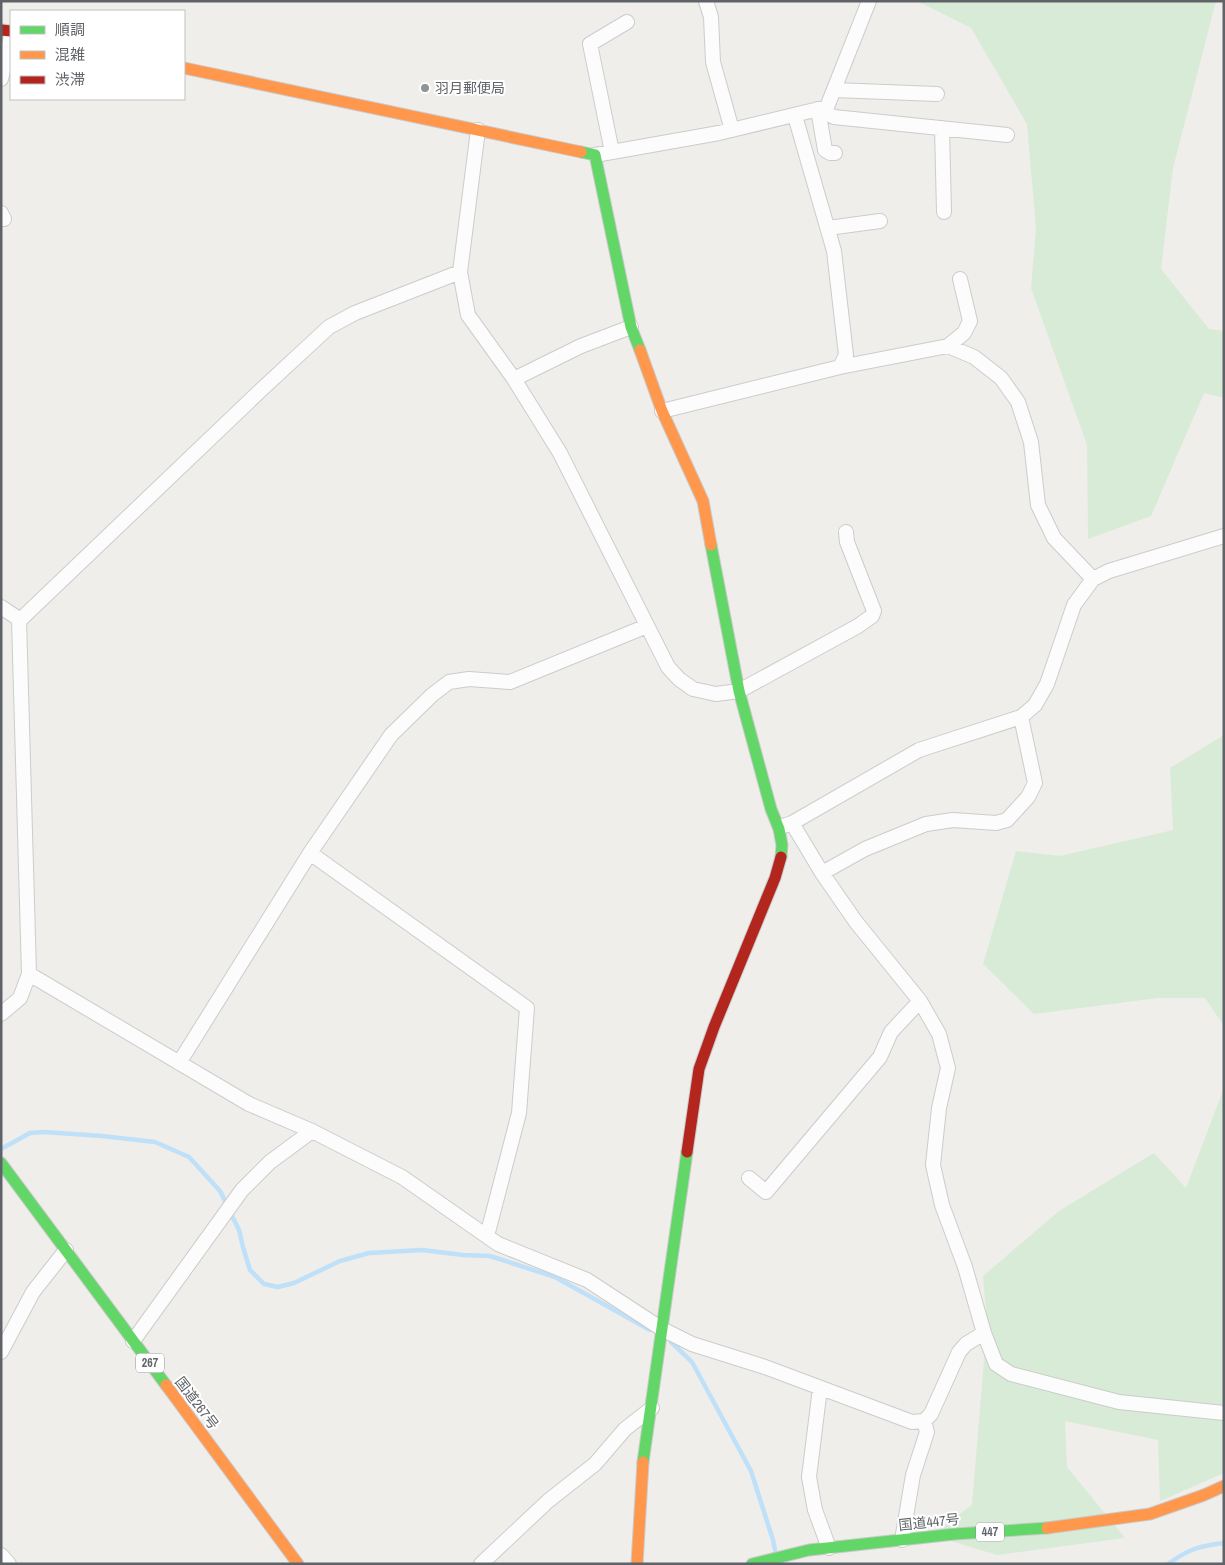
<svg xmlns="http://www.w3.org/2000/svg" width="1225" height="1565" font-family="'Archivo Narrow','Noto Sans JP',sans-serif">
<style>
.green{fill:#d8ebd6}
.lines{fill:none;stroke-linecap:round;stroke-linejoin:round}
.stream{stroke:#bfe0f9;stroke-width:4.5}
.street-casing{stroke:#cbcccc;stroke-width:16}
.fast-casing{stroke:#cacacb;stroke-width:13}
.slow-casing{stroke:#cacacb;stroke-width:13}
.jam-casing{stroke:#cacacb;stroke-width:13}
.street{stroke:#fdfcfc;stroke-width:14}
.fast{stroke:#63d668;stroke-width:11}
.slow{stroke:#ff974d;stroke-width:11}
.jam{stroke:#b3261e;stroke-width:11}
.poi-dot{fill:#919496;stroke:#fff;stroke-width:2}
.labels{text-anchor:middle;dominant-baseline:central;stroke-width:4;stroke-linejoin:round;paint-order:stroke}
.shield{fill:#fff;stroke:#8f9295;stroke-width:1}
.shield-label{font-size:12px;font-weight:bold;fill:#5f6368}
.poi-label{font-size:14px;fill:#5f6368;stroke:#fff;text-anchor:start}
.street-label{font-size:14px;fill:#5f6368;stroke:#fff}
</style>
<rect width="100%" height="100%" fill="#efeeea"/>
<path class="green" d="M917,1H1216L1173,168L1161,269L1209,329L1224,331V398L1204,393L1151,516L1088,539L1087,445L1031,288L1036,228L1027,124L971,28Z
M1224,735V1026L1205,998H1158L1034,1014L983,964L1016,851L1060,856L1173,830L1170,768Z
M1224,1088V1473L1160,1501L1158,1440L1065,1421L1067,1467L1125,1538L997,1555L931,1535L972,1505L987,1325L983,1276L1059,1211L1154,1153L1186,1188Z"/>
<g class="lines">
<path class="stream" d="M1,1149L30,1133L44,1132L102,1136L155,1142L189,1157L220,1191L227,1205
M230,1212L239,1230L243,1247L250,1270L264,1284L278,1287L294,1283L340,1261L369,1253L422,1250L463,1255L490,1256L555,1277L650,1330
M671,1342L692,1362L751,1471L773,1540L775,1550
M1168,1564C1189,1549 1199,1546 1224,1543"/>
<g class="street-casing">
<path id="street" d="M706,1L711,17L713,62L732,130
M1,79L11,36
M834,90L937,94
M818,109L834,117L1007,135
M818,109L825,150L830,153H835
M942,128L944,212
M612,152L590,44L627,22
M595,155L719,133L827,107L869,1
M1,213L4,219
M828,228L880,221
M460,272L478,130
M948,346L964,333L970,321L960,279
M840,367L948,346L974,357L1001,378L1018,402L1031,442L1038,505L1054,538L1093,579
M514,379L581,346L631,327
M662,411L840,367L846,355L834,251L795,116
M1,607L19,619L29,974L20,998L1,1014
M19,621L262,389L329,327L355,313L460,272L468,315L514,379L560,453L668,667L679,679L693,689L716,694L739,691L858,626L872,616L874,611L847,542L846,532
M792,823L822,873L856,922L920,1001L939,1034L948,1068L939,1108L933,1165L942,1205L965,1267L984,1333L996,1364L1011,1374L1119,1402L1224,1413
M783,826L792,823L919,750L1021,717L1035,705L1047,684L1074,605L1093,579L1109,571L1224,536
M310,853L391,735L432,695L449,682L469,679L510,682L647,626
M822,873L865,849L926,824L953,820L996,823L1007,820L1028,797L1035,783L1021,717
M29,974L249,1104L312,1131L402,1177L498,1244L587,1280L662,1329L692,1344L765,1367L912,1422L924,1421L931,1414L959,1352L966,1344L984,1333
M179,1063L310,853L527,1008L519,1113L487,1236
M749,1178L766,1192L880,1057L891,1032L920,1001
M133,1341L242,1190L270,1162L312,1131
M1,1352L33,1292L66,1250
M820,1388L809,1477L815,1510L829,1548
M902,1540L913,1475L927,1432L924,1421
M1,1555L9,1564
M481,1564L548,1501L595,1464L625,1429L652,1408"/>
</g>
<g class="fast-casing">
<path id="fast" d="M581,152L595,155L631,327L640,350
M711,545L739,691L771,809L779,829L782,845L781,857
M1,1163L166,1385
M643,1462L687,1152
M752,1564L809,1550L955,1534L1047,1528"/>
</g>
<g class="slow-casing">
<path id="slow" d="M184,68L581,152
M640,350L662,411L703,501L711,545
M166,1385L298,1564
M1047,1528L1150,1514L1204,1495L1224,1486
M637,1564L643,1462"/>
</g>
<g class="jam-casing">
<path id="jam" d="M1,30L11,31
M687,1152L699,1069L714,1027L775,878L781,857"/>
</g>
<use href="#street" class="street"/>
<use href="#fast" class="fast"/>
<use href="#slow" class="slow"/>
<use href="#jam" class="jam"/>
</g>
<circle class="poi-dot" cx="425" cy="88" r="5"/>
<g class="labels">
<g class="shield">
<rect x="136" y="1353.5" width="28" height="19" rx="4"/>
<rect x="976" y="1522.5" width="28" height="19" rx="4"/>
</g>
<g class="shield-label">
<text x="150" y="1363">267</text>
<text x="990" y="1532">447</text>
</g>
<g class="poi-label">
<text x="435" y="88">羽月郵便局</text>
</g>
<g class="street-label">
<text transform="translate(197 1403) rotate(53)">国道267号</text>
<text transform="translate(929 1522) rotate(-6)">国道447号</text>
</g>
</g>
<rect width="1225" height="1565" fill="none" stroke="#5f6368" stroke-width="5"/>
<rect x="10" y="10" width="175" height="90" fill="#ffffff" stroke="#bfc1c3"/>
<rect x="20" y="26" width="25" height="8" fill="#63d668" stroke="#bfc1c3"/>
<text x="55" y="35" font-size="15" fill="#5f6368">順調</text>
<rect x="20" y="51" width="25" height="8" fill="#ff974d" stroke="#bfc1c3"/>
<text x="55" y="60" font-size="15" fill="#5f6368">混雑</text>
<rect x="20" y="76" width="25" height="8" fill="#b3261e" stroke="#bfc1c3"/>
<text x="55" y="85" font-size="15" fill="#5f6368">渋滞</text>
</svg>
